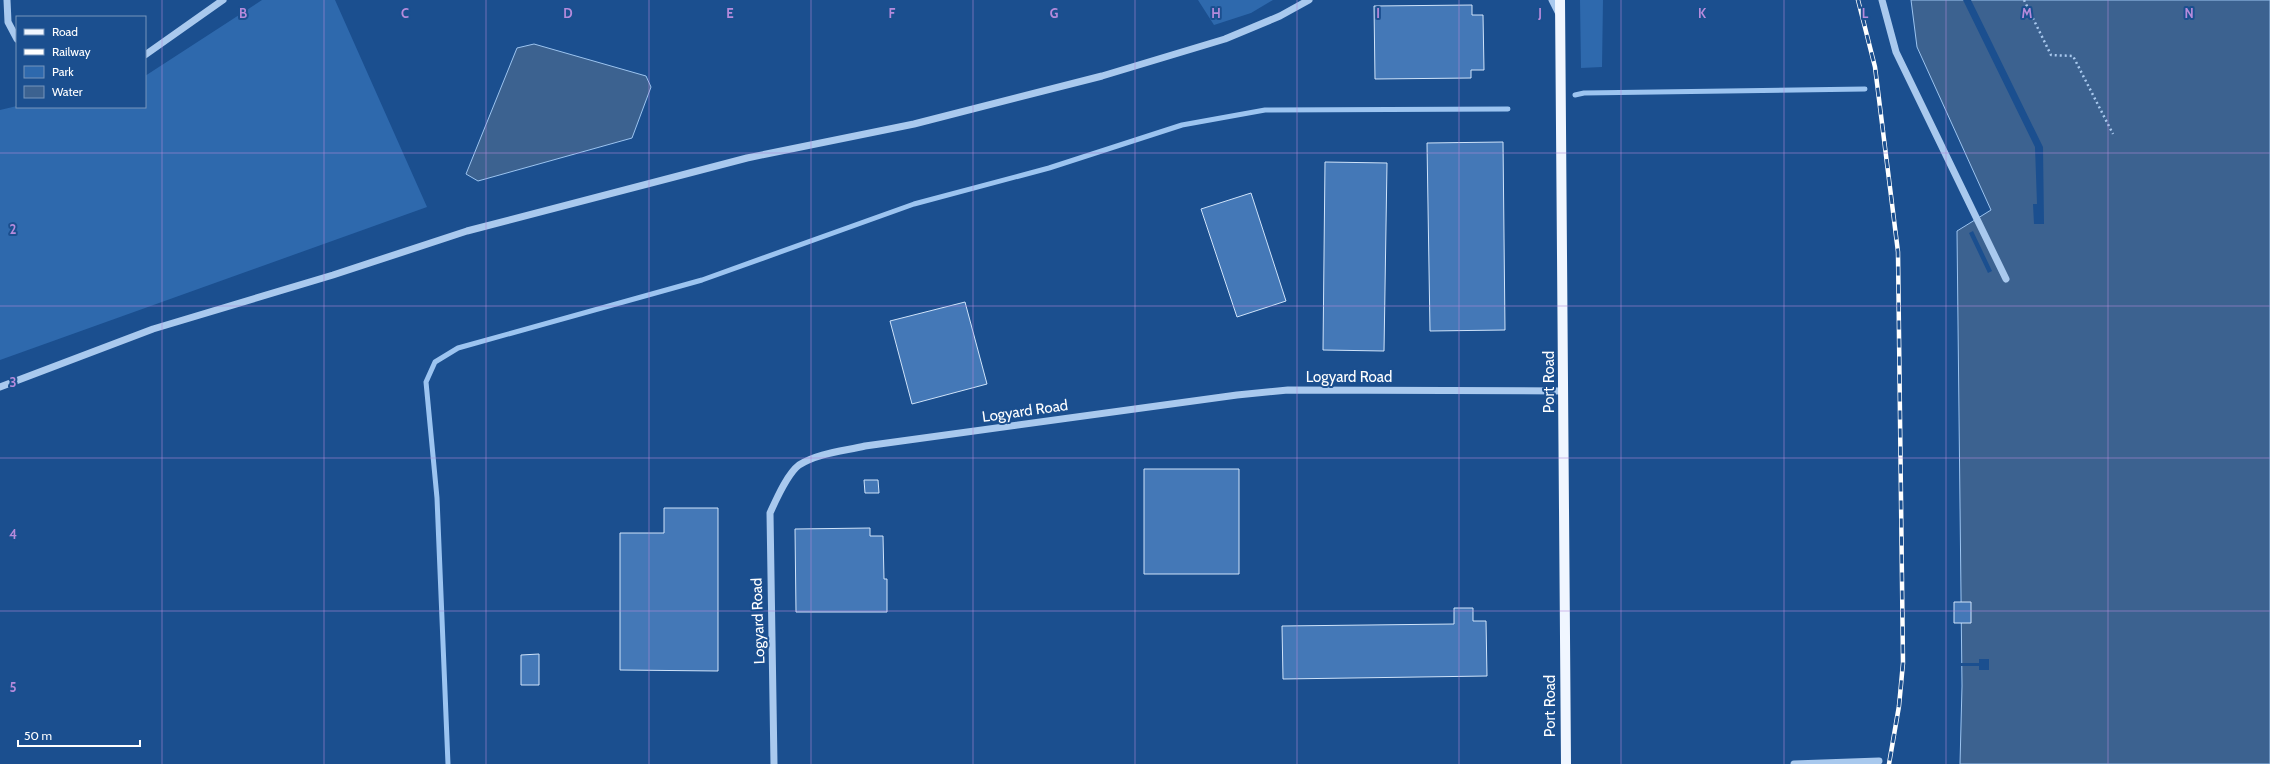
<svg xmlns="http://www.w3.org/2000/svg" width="2270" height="764" font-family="Cabin,sans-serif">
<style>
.green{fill:#2e69ad}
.water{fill:#3c6290;stroke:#9cc4f0}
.pier{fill:#1b4f8f}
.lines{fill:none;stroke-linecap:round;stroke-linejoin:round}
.stream{stroke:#9cc4f0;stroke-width:5}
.building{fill:#4478b7;stroke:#cfe3fa}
.path{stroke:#a9c9ee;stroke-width:2.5;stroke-dasharray:2 3;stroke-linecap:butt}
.minor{stroke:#a9c9ee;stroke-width:7}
.major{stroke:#f0f6ff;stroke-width:10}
.rail-casing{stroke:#fff;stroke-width:4.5}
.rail{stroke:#1b4f8f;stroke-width:3;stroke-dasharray:9;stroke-linecap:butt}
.grid{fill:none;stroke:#b68bdc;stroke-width:1;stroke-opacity:0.55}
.labels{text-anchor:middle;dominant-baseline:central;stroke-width:4;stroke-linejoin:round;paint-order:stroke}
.street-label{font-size:15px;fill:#fff;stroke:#1b4f8f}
.grid-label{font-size:13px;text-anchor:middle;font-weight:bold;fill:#b68bdc;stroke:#1b4f8f;stroke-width:4;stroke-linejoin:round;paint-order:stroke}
</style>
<rect width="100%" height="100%" fill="#1b4f8f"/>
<path class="green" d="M262,0H335L427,207L0,360V110L17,106L145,107V76Z
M1198,0H1273L1251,13L1214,25Z
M1580,0H1603L1602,67L1581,68Z"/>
<path class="water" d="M1911,0H2270V764H1960L1962,686L1957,231L1991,210L1917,47Z
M534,44L646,76L651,87L632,138L478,181L466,174L517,48Z"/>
<path class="pier" d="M1963,0H1971L2043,147L2044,224H2034L2033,204H2037L2035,147Z
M1973,231L1992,271L1988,273L1969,233Z
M1979,659H1989V670H1979V666H1960V663H1979Z"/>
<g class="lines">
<path class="stream" d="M1575,95L1584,93L1865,89
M448,764L437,498L426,382L435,362L458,348L702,280L914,204L1049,168L1182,125L1265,110L1508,109"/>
</g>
<path class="building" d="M1472,5V15H1483L1484,70H1471V78L1375,79L1374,6Z
M1503,142L1505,330L1430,331L1427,143Z
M1325,162L1387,163L1384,351L1323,350Z
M1251,193L1286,301L1237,317L1201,209Z
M965,302L987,384L912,404L890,321Z
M1144,469H1239V574H1144Z
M864,480H878L879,493H865Z
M664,508H718V671L620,670V533H664Z
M870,528V536H883L884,579H887V612H796L795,529Z
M1954,602H1971V623H1954Z
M1454,608H1473V621H1486L1487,676L1283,679L1282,626L1454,624Z
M539,654V685H521V655Z"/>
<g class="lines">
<path class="path" d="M2024,0L2051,55L2073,56L2113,134"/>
<path class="minor" d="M7,0L8,22L17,39
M1552,0L1559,14
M1882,0L1896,52L2006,279
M145,55L223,0
M0,387L153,329L333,275L467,231L747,158L914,124L1102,76L1225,39L1280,16L1309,0
M774,764L770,513C776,500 787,474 799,465C818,453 844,451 865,446L1237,395L1288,390L1564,391
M1794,764L1879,761"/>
<path class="major" d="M1560,0L1566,764"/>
<g class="rail-casing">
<path id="rail" d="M1858,0L1875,67L1898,252L1903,663L1899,706L1889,764"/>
</g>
<use href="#rail" class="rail"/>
</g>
<path class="grid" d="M162,0V764M324,0V764M486,0V764M649,0V764M811,0V764M973,0V764M1135,0V764M1297,0V764M1459,0V764M1621,0V764M1784,0V764M1946,0V764M2108,0V764M0,153H2270M0,306H2270M0,458H2270M0,611H2270"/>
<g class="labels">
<g class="street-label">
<text x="1349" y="377">Logyard Road</text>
<text transform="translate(1549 382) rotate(-90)">Port Road</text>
<text transform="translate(1025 411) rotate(-8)">Logyard Road</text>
<text transform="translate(758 621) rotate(-92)">Logyard Road</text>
<text transform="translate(1550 706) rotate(-90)">Port Road</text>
</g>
</g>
<g class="grid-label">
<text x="243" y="18">B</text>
<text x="405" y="18">C</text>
<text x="568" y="18">D</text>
<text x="730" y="18">E</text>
<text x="892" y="18">F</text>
<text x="1054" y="18">G</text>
<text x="1216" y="18">H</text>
<text x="1378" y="18">I</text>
<text x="1540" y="18">J</text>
<text x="1702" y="18">K</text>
<text x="1865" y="18">L</text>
<text x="2027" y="18">M</text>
<text x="2189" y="18">N</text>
<text x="13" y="234">2</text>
<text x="13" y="387">3</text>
<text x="13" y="539">4</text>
<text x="13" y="692">5</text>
</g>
<rect x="16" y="16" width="130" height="92" fill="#1b4f8f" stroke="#7695bc"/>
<rect x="24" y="29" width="20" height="6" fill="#f0f6ff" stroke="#7695bc"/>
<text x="52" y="36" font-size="12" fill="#ffffff">Road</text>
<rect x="24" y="49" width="20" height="6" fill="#ffffff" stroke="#7695bc"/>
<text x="52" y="56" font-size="12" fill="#ffffff">Railway</text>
<rect x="24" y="66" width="20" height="12" fill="#2e69ad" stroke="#7695bc"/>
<text x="52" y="76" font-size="12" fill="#ffffff">Park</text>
<rect x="24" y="86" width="20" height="12" fill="#3c6290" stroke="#7695bc"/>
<text x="52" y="96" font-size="12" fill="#ffffff">Water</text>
<path d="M18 740v6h122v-6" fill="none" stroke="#ffffff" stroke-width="2"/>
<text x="24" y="740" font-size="12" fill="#ffffff" stroke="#1b4f8f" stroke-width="3" paint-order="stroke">50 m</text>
</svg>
